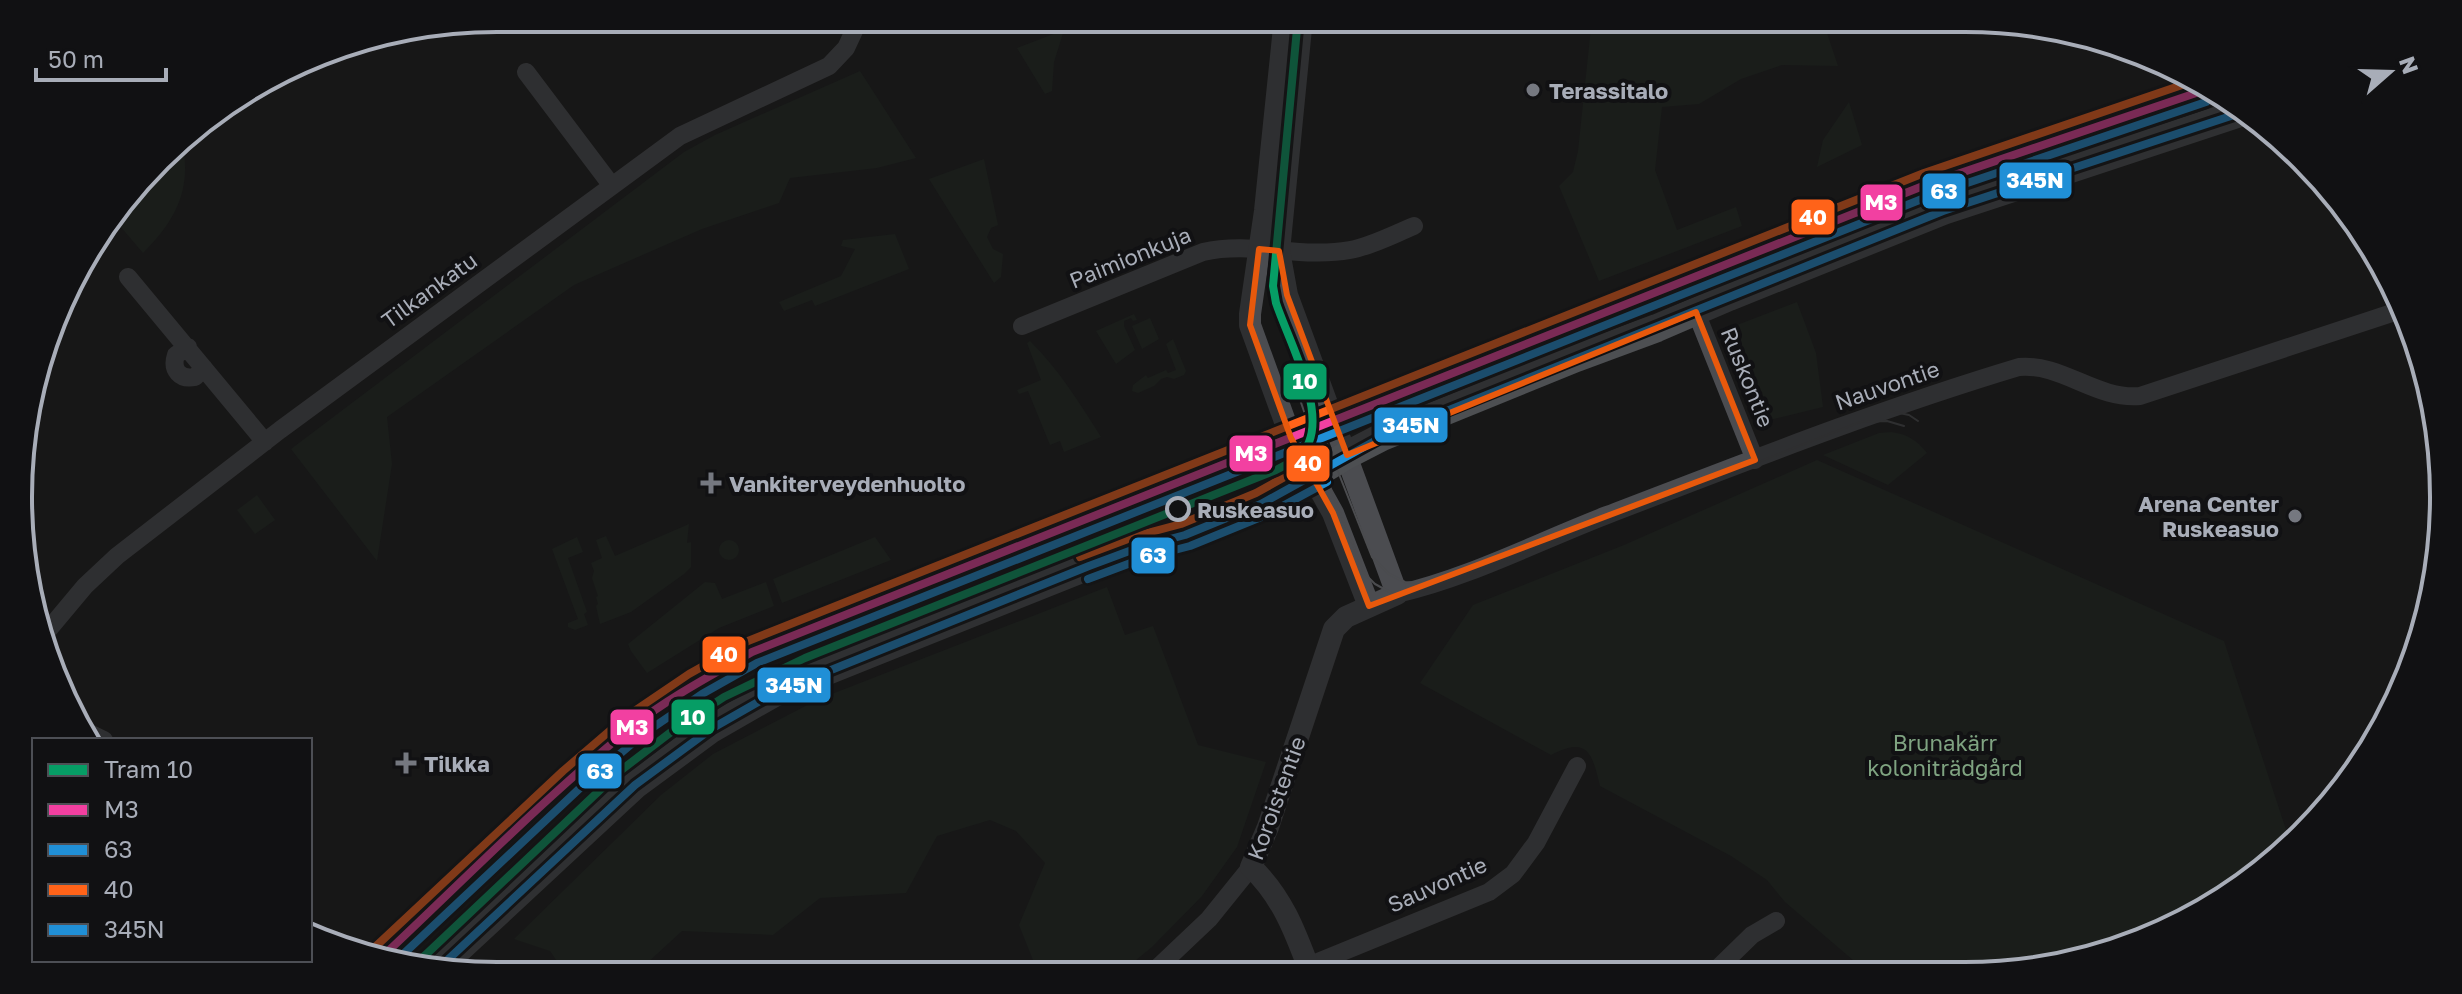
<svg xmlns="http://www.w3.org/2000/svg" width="2462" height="994" font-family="'Golos Text',sans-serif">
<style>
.green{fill:#1d241e}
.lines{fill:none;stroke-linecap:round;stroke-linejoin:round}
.minor{stroke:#4b4c50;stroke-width:18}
.tertiary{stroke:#4b4c50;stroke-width:22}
.primary{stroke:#4d4f52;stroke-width:28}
.tram{stroke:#4b4c4f;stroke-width:2}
.bus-1-casing{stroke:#111113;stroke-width:14}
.bus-2-casing{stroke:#111113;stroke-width:14}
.bus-3-casing{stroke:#111113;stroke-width:14}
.bus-4-casing{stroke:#111113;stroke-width:14}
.bus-1{stroke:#f240a1;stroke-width:8}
.bus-2{stroke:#208fd6;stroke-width:8}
.bus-3{stroke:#ff6319;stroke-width:8}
.bus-4{stroke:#208fd6;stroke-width:8}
.tram-1-casing{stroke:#111113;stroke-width:14}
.tram-1{stroke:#069d65;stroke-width:8}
.marked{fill:none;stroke:#e8590c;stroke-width:6;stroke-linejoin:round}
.poi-dot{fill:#757880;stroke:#111113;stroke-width:3}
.stop-dot{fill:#111113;stroke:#a8adb8;stroke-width:4}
.labels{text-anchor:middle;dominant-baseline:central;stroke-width:8;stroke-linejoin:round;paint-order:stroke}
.poi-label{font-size:22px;font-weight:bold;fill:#a8adb8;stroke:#111113;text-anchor:start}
.street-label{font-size:22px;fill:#a8adb8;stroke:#111113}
.stop-label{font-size:22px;font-weight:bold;fill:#a8adb8;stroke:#111113;text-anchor:start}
.park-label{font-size:22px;fill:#7fa381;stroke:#111113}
.rim{fill:none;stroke:#a8adb8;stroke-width:4}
.line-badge{stroke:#111113;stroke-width:3}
.badge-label{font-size:22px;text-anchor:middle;font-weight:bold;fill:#fff}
</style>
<rect width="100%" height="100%" fill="#171717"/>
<path class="green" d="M1592,18H1822L1838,66L1782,65L1741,79L1699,104L1662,107L1655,170L1677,230L1736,207L1742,226L1599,281L1559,186L1573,172L1578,151Z
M1064,30L1054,62L1052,91L1045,94L1017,48Z
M860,71L916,158L877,168L790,178L779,203L702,229L574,285L387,417L392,464L377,561L291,449L684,152L715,135Z
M1849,102L1862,145L1817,167L1823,140Z
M181,137C193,186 178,218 143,253L114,219Z
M984,159L998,225L991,228L987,237L993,249L1003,254L1001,277L994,283L929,179Z
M895,234L909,269L815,306L812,300L784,311L779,302L841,276L855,249L841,246L843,240Z
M1797,302L1816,353L1823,407L1761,422L1735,357L1737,325Z
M1134,314L1137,320L1133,321L1131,318L1124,321V326L1135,350L1116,364L1096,331Z
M1150,318L1159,339L1142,349L1132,326Z
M1173,339L1186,371L1184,375L1174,379L1167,377L1161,379L1154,386L1138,393L1132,391L1133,385L1146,375L1148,378L1166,370L1168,373L1176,370L1166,344Z
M1030,341C1060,371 1079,402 1101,437L1064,452L1060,441L1050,445L1028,391L1019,394L1017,390L1041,380L1027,343Z
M1891,432C1907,434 1917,440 1927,453L1888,485L1823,455L1879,433Z
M1817,460L2224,641L2291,845L2280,857L2176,927L2028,972H1867L1785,902L1767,880L1731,856L1600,786C1592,753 1588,736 1551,755L1420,683L1473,605L1624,545Z
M257,495L275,520L255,534L237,510Z
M689,524L687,543L691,542V567L684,574L631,612L600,624L596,606L598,604L596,597L598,596L592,578L594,571L591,563L602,558L596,540L606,536L615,556Z
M577,537L583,552L568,558L587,612L584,614L588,625L575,630L568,627V623L578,619L552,549Z
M875,537L891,560L782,603L773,579Z
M719 550a10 10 0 1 1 20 0a10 10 0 1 1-20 0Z
M705,582L715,583L722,599L766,582L774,606L719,628L647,673L631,651L628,644Z
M1107,587L1125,635L1153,626L1198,745L1266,762L1237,847L1202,896L1152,947L1119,974L1039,975L1019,925L1045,863L1016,831L990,820L937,836L906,893L820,898L773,935L682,931L633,976H567L550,951L514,939L661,795L713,754L819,699Z"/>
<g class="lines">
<path class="minor" d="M526,72L612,186
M128,277L265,442
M1696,312L1755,460
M1022,326L1203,252C1251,241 1301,259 1350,250C1372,246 1394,234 1414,226
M188,347L176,355C171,370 180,380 195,377L204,368
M1397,594C1470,577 1537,542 1607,515C1743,463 1879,409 2019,367C2062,363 2096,400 2140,396L2401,310
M44,635L85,586L117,556L280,430L680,136L829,66L846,48L860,18
M79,728L104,740
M1308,966L1489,892L1513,874L1536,843L1577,766
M1713,973L1752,935L1776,921
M1151,974L1209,919L1251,867"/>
<path class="tertiary" d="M1285,18L1265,211L1250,314V325L1291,438L1333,513L1369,606
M1302,18L1279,251L1287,295L1397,594L1346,617L1334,629L1268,827L1251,867C1283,897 1296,934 1311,974"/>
<path class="primary" d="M382,957L571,780L635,725L696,684L752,652L1928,184L2202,91
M439,967L635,785L711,729L774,693L812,677L1089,566L1140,547L1185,535L1261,504L1279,496L1347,455L1382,437L1576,358L1657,328L1729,297L1943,211L2240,113"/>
<path class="tram" d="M1296,388L1332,493L1365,574L1375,584L1395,595H1413L1436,589L1860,422L1887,421L1904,426
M1890,411L1909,415L1918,421
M1323,434L1372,557L1389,574L1405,582L1422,583L1438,579
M1267,466C1289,458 1309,457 1329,472
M1245,482C1280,472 1306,464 1331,498"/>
<g class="bus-1-casing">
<path id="bus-1" d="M382,957C464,880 545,797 633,726C670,697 712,675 752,652L1928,184L2202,91"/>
</g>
<g class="bus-2-casing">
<path id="bus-2" d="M1088,579L1144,558L1190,546L1266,515L1327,482
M397,960L579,789L642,735L702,694L757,663L1932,195L2206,102"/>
</g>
<g class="bus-3-casing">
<path id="bus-3" d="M1080,557L1136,536L1181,524L1256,493L1315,460
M374,948L563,771L627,716L689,674L748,641L1924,173L2188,83"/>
</g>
<g class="bus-4-casing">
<path id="bus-4" d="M440,967L635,785L711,729L774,693L1089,566L1140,547L1185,535L1261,504L1382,437L1943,211L2240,113"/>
</g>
<use href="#bus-1" class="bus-1"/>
<use href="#bus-2" class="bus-2"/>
<use href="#bus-3" class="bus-3"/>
<use href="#bus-4" class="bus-4"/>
<g class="tram-1-casing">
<path id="tram-1" d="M417,963L620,771L675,729L724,697L805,658L1276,470C1288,464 1304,456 1309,442C1324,405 1288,339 1276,303L1273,286L1298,18"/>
</g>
<use href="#tram-1" class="tram-1"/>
</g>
<path d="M0 0H2462V994H0ZM1259,249L1279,251L1287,295L1347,455L1696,312L1755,460L1369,606L1333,513L1291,438L1250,325Z" fill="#171717" fill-opacity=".55" fill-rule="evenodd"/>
<path class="marked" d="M1259,249L1279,251L1287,295L1347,455L1696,312L1755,460L1369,606L1333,513L1291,438L1250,325Z"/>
<g class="poi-dot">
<circle cx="1533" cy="90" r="8"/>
<path d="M707 471h8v8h8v8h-8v8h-8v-8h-8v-8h8z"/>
<circle cx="2295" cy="516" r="8"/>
<path d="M402 751h8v8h8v8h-8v8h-8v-8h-8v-8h8z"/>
</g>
<circle class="stop-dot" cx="1178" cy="509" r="11"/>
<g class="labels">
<g class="poi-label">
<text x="1549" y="90">Terassitalo</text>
<text x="729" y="483">Vankiterveydenhuolto</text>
<text x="2279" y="503" text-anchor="end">Arena Center<tspan x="2279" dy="25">Ruskeasuo</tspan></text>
<text x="424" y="763">Tilkka</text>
</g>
<g class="street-label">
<text transform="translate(1130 257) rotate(-22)">Paimionkuja</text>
<text transform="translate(429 290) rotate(-36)">Tilkankatu</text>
<text transform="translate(1748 377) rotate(68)">Ruskontie</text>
<text transform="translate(1887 385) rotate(-19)">Nauvontie</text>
<text transform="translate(1276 798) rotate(-70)">Koroistentie</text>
<text transform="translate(1437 884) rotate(-24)">Sauvontie</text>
</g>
<g class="stop-label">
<text x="1197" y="509">Ruskeasuo</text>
</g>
<g class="park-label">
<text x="1945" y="742">Brunakärr<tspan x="1945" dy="25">koloniträdgård</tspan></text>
</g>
</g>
<path d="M0 0H2462V994H0ZM497 32H1965A465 465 0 0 1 2430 497V497A465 465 0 0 1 1965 962H497A465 465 0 0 1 32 497V497A465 465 0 0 1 497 32Z" fill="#111113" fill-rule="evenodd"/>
<path class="rim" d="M497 32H1965A465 465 0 0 1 2430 497V497A465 465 0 0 1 1965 962H497A465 465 0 0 1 32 497V497A465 465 0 0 1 497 32Z"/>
<g class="line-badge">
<rect x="1998" y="161" width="75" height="39" rx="8" fill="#208fd6"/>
<rect x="1921" y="172" width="46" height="38" rx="8" fill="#208fd6"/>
<rect x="1859" y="183" width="45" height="39" rx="8" fill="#f240a1"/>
<rect x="1790" y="198" width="46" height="38" rx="8" fill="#ff6319"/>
<rect x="1282" y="362" width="46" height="39" rx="8" fill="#069d65"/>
<rect x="1373" y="406" width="76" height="38" rx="8" fill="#208fd6"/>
<rect x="1228" y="434" width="46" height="39" rx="8" fill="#f240a1"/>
<rect x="1285" y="444" width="46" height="39" rx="8" fill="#ff6319"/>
<rect x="1130" y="536" width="46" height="39" rx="8" fill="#208fd6"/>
<rect x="701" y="635" width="46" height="39" rx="8" fill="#ff6319"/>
<rect x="756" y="666" width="76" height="38" rx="8" fill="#208fd6"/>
<rect x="670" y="698" width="46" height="38" rx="8" fill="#069d65"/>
<rect x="609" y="708" width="46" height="38" rx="8" fill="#f240a1"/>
<rect x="577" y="752" width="46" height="38" rx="8" fill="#208fd6"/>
</g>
<g class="badge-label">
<text x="2035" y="188">345N</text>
<text x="1944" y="199">63</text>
<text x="1881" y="210">M3</text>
<text x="1813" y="225">40</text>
<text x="1305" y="389">10</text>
<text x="1411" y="433">345N</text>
<text x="1251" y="461">M3</text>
<text x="1308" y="471">40</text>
<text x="1153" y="563">63</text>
<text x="724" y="662">40</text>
<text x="794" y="693">345N</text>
<text x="693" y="725">10</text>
<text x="632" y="735">M3</text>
<text x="600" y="779">63</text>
</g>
<rect x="32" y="738" width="280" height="224" fill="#111113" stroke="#4d4f55" stroke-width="2"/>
<rect x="48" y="764" width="40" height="12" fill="#069d65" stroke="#4d4f55" stroke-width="2"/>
<text x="104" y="778" font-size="24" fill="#a8adb8">Tram 10</text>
<rect x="48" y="804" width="40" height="12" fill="#f240a1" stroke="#4d4f55" stroke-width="2"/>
<text x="104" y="818" font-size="24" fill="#a8adb8">M3</text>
<rect x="48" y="844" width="40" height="12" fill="#208fd6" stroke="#4d4f55" stroke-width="2"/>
<text x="104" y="858" font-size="24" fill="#a8adb8">63</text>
<rect x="48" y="884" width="40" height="12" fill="#ff6319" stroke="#4d4f55" stroke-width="2"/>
<text x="104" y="898" font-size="24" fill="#a8adb8">40</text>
<rect x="48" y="924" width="40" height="12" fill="#208fd6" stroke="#4d4f55" stroke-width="2"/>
<text x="104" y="938" font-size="24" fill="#a8adb8">345N</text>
<g transform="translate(2390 72) rotate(70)" stroke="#111113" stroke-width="6" paint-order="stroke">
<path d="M0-6L14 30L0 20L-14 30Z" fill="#a8adb8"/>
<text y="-12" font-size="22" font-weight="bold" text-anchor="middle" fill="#a8adb8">N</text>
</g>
<path d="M36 68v12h130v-12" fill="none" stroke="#a8adb8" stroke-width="4"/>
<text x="48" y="68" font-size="24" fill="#a8adb8" stroke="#111113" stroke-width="6" paint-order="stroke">50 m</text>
</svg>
